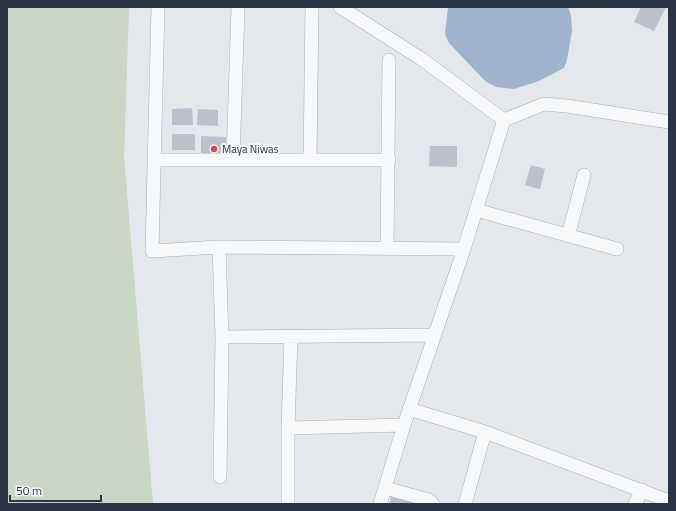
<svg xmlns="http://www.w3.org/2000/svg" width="676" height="511" font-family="'Titillium Web',sans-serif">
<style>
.green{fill:#c9d6c5}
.water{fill:#9fb4cc}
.building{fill:#bbc0ca}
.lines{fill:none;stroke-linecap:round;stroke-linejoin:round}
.minor-casing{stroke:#a9aeb7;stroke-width:14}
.minor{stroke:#f7f8fa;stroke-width:13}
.poi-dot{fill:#d1495b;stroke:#f4f6f9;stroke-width:1.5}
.labels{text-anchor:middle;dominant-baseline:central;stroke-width:4;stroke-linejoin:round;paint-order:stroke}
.poi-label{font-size:11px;fill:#2b3445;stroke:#f4f6f9;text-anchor:start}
</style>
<rect width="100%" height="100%" fill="#e4e7ec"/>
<path class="green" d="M7,7H129L124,157L153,504H7Z"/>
<path class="water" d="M448,7H568L571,15L572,31L567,60L564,68L539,81L514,89L496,87L485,81L449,43L445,34Z"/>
<path class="building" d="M641,7H666L654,31L634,22Z
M192,108L193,125H172V109Z
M198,109L218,110V126L197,125Z
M172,134H195V150H172Z
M201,136L226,137V154H201Z
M430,146H457V167L429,166Z
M531,165L545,169L540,189L525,185Z
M392,494L419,501L418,504H389Z"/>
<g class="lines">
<g class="minor-casing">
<path id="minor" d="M158,7L152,251L219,247L464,249
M340,7L423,60L504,120
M154,160H389
M233,160L238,7
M310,160L312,7
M476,210L617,249
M568,236L584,175
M219,247L222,337L434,335
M387,249L389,60
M409,409L485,432L669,501
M288,428L404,425
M220,477L222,337
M385,488L429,500L433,504
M288,504V428L291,337
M380,504L404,425L464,249L504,120L544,104L567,106L669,122
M465,504L485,432
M635,504L642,490"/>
</g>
<use href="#minor" class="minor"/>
</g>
<circle class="poi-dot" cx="214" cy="149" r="4"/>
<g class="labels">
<g class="poi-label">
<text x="222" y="149">Maya Niwas</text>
</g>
</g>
<rect width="676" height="511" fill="none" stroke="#2b3445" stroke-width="16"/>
<path d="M10 495v6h91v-6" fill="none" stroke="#2b3445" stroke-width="2"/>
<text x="16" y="495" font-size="12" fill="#2b3445" stroke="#f4f6f9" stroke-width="3" paint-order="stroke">50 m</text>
</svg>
